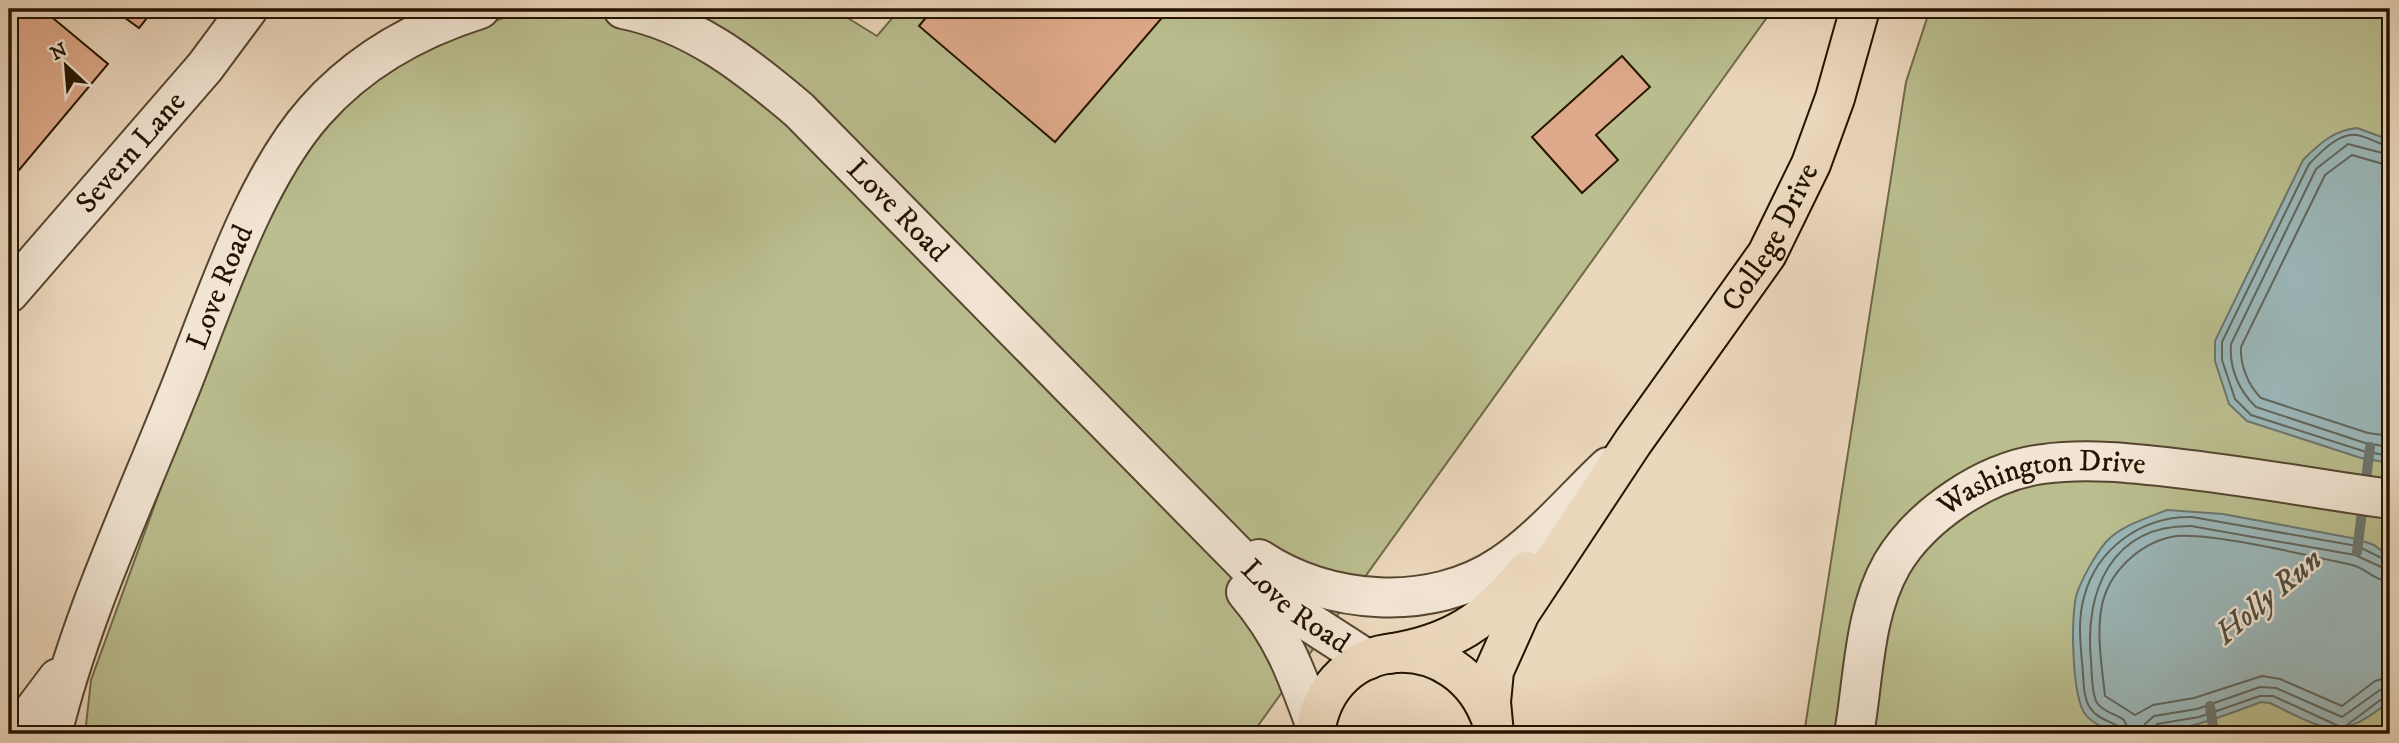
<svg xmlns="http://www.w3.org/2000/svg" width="2399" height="743" font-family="'IM FELL DW Pica',serif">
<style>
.green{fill:#babe8f;stroke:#706948;stroke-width:2}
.water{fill:#9bb7b9;stroke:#6c766f;stroke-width:2}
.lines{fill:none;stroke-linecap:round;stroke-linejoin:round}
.shore{stroke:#60665c;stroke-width:2}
.stream{stroke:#6c766f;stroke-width:10}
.building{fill:#dfaa8b;stroke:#251400;stroke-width:2}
.minor-casing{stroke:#56452f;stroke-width:42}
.major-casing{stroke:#251400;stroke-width:42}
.path{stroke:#251400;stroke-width:4.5;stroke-dasharray:2 3.5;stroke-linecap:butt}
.minor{stroke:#f2e5d3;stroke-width:38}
.major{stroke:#ebd7bc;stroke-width:38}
.labels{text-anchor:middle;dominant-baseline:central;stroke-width:5;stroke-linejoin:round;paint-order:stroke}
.street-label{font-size:30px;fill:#251400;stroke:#f2e5d3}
.water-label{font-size:32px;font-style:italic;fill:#4e4d41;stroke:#f2e5d3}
</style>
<rect width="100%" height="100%" fill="#ebd7bc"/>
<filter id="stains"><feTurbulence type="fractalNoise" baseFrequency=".00286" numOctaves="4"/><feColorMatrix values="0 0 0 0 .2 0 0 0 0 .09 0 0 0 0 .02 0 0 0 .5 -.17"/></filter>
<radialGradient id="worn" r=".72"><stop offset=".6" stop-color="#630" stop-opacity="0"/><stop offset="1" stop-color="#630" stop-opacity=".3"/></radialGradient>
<path class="green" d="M516,9H833L877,36L900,9H1773L1252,734H85L91,680L230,298L263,224L317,131L386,69L440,38L516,14Z
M1930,9H2390V734H1804L1906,82Z"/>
<path class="water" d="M2357,128L2390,140V463L2361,458L2247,421L2229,404L2215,361V341L2303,160C2319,144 2334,130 2357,128Z
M2167,510L2223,514L2357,539L2374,545L2390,557V701C2338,743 2326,730 2270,703L2261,702C2224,716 2162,740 2122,734C2111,733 2092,723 2085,714C2072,696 2070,615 2077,593C2083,577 2095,555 2106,542C2120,526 2147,518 2167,510Z"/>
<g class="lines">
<path class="shore" d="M2390,146C2379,145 2369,137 2357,135C2339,132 2321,152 2309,164L2222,342V360L2235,399L2251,415L2363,451L2390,456
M2390,155L2348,144L2316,169L2231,344C2229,368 2239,391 2256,407L2365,443L2390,447
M2390,166L2352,155L2325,175L2241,347C2240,365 2248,385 2261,398L2368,433L2390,436
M2390,581C2374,581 2366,568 2352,565C2316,557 2201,530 2171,537C2139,544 2109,572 2102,605C2096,634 2102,667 2105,696L2135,715L2153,705L2194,698L2262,676L2280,679L2342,706L2375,681L2390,677
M2121,734L2118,726C2109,721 2097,718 2091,709C2082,698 2084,676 2082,662C2080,641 2078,618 2084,597C2097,548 2142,516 2192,517L2357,546L2390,562
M2130,734L2124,720C2116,714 2103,712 2097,703C2091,692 2092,672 2091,660C2084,591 2112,525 2191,526L2355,555L2390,571
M2142,734L2145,724L2154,716L2197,709L2260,687L2276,688L2342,717L2380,690L2390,688
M2151,734L2157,724L2199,717L2260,696H2273L2343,728L2383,698L2390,696"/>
<path class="stream" d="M2357,552L2370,447
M2210,706L2214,734"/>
</g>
<path class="building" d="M13,9H42L108,64L9,182V14Z
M113,9H154L139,28Z
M933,9H1148L1161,19L1055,142L919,26Z
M1622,56L1650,87L1596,135L1618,160L1582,193L1532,137Z"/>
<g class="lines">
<g class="minor-casing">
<g id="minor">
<path id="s1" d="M623,9C693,23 746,65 799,110L1292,611L1368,660"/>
<path id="s2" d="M9,293L205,67L248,9"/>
<path d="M1259,559C1327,605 1431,613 1502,565C1541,539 1574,499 1608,467"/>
<path d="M1246,592C1284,637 1296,672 1316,727"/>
<path d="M16,734L58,678"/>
<path id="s3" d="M52,734C80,619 131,511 175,401C212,311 251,183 315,111C360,60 416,29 480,9"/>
<path id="s4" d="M1854,734C1864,678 1863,615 1892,564C1921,515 1986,471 2043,464C2086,458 2132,463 2175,468C2247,476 2318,489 2390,499"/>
</g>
</g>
<g class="major-casing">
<g id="major">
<path d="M1388,654C1453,644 1486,621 1527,571"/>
<path d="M1315,734C1327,632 1459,624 1492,722"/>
<path id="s5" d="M1494,734L1491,702L1494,671L1520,613L1633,442L1767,254L1811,164L1835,98L1860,9"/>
</g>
</g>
<path class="path" d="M2274,734L2297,731L2306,734"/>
<use href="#minor" class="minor"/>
<use href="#major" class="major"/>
</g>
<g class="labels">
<g class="street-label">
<text stroke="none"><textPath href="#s2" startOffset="186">Severn Lane</textPath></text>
<text stroke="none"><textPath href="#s1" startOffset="346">Love Road</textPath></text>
<text stroke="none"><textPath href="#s5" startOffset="579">College Drive</textPath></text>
<text stroke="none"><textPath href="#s3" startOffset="478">Love Road</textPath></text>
<text stroke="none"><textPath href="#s4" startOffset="357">Washington Drive</textPath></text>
<text stroke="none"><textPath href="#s1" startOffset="908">Love Road</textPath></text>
</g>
<g class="water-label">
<text transform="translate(2269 597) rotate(-40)">Holly Run</text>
</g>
</g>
<rect width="2399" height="743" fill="none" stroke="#ebd7bc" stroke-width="35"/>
<rect x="10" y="10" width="2378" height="722" fill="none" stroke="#251400" stroke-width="3.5"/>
<rect x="18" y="18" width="2364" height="708" fill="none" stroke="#251400" stroke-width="2"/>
<g transform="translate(66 66) rotate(334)" stroke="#f2e5d3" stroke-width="5" paint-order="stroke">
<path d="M0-5L12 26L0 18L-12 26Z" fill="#251400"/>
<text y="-10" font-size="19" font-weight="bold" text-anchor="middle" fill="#251400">N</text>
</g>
<rect width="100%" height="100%" filter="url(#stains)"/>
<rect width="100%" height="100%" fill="url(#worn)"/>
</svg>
